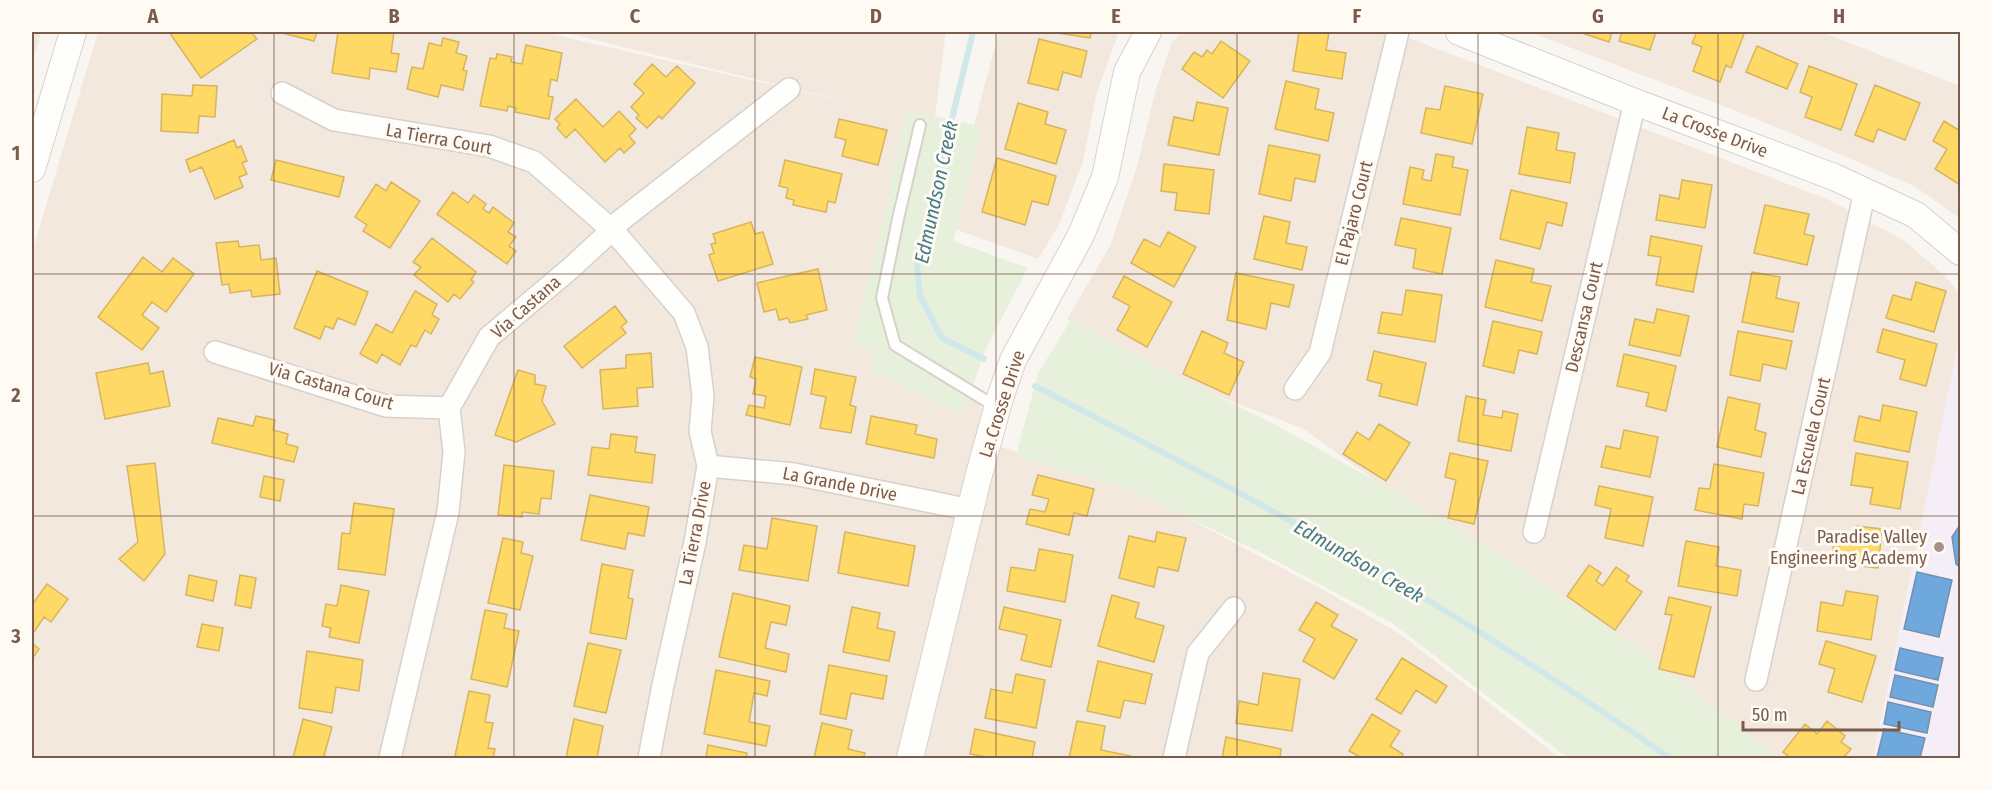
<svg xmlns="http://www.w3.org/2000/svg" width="1992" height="790" font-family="'Fira Sans Condensed',sans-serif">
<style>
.residential{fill:#f2e8de}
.education{fill:#f6eef6}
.green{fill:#e7f0db}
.homes{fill:#ffd966;stroke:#d7b45e;stroke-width:1.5}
.schools{fill:#6fa8dc;stroke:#7291b1;stroke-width:1.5}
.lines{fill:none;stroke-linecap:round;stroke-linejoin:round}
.stream{stroke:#d0e8ea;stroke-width:6}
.service-casing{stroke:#d7d1cb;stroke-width:14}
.minor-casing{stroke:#d7d1cb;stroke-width:24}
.tertiary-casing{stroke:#d7d1cb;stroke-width:28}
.service{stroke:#fefefd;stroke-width:10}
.minor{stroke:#fefefd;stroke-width:21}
.tertiary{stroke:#fefefd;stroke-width:26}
.grid{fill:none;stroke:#7a5c4d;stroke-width:1.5;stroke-opacity:0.55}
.poi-dot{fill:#a69286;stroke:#fffaf3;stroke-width:2}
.labels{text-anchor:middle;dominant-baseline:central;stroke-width:6;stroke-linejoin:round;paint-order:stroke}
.street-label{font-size:18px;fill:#7a5c4d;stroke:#fffaf3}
.poi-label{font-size:18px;fill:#7a5c4d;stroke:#fffaf3;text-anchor:end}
.water-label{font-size:20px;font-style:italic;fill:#437c86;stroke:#fffaf3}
.neatline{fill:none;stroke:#7a5c4d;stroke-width:2}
.grid-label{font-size:20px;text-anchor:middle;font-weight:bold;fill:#7a5c4d}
</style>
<rect width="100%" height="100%" fill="#f9f5f0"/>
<path class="residential" d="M32,32H41L32,65Z
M98,32H543L860,105L563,32H946L934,123L905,218L974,392L1001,447L1117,481L1320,588L1400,634L1560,758H32V253Z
M999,32H1119L1097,92L1083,161L1059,225L1038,259L947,226Z
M1183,32H1394L1829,200L1905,241L1944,275L1960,294V336L1873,758H1764L1302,428L1170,378L1067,319L1110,246L1136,170L1156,88L1172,42Z
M1530,32H1822L1960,86V218L1914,186L1752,117Z"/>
<path class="education" d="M1960,336V758H1873Z"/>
<path class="green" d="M906,110L983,127L953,241L1028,268L986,348L963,415L872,370L874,350L853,344L885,210Z
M1071,320L1170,373L1276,425L1413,502L1515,564L1634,645L1780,758H1568L1392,623L1258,551L1127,489L1016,456L1038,373Z"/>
<path class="homes" d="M169,32H251L257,39L201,78Z
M278,32H317L314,41Z
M338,32H394L391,53L399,54L396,72L370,68L369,79L332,73Z
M1051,32H1091L1090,38Z
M1299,32H1329L1326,50L1346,53L1342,79L1293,71Z
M1579,32H1612L1609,42Z
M1622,32H1656L1650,50L1619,41Z
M1697,32H1736L1744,34L1731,68L1726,65L1720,82L1693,71L1702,47L1692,43Z
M443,38L459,42L456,53L467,56L463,70L467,71L463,90L441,85L438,97L407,89L412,67L423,69L429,43L441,46Z
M1039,39L1087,51L1081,77L1063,72L1058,90L1028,83Z
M1221,41L1250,61L1223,98L1182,69L1194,52L1202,57L1207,50L1212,54Z
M526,45L562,53L557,81L551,79L548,96L553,97L549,119L515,112L516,108L508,106L507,111L480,106L490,58L496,59L497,54L512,57L511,62L522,64Z
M1757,46L1798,64L1787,89L1746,72Z
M652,64L666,77L677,66L695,83L662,119L659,116L647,128L636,118L639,115L631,107L644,93L634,84Z
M1809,66L1857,84L1841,130L1805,117L1812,97L1800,92Z
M1286,81L1319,89L1315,109L1334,113L1328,141L1275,129Z
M193,85L217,86L215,117L199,116L198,133L161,131L162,94L192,96Z
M1875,85L1920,103L1905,140L1878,129L1873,142L1855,135Z
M1445,86L1483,94L1472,144L1421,133L1426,108L1440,110Z
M576,99L603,127L619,111L636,129L629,136L635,143L624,153L620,148L605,162L575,129L566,138L557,128L560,124L555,119Z
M1197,102L1228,108L1219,155L1168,145L1174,117L1193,121Z
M1018,103L1048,112L1045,124L1066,130L1056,164L1005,149Z
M839,119L887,130L878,165L842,156L846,140L835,137Z
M1944,121L1960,131V185L1935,169L1947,149L1933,141Z
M1527,127L1559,133L1556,150L1575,153L1570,183L1519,174Z
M234,140L237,148L241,146L247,161L242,163L247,174L239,177L243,187L215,199L202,167L190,172L186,160Z
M1269,145L1320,155L1315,182L1295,178L1291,201L1259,194Z
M1436,154L1454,157L1452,167L1468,170L1460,215L1403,204L1410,167L1424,170L1422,179L1431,181Z
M997,158L1056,176L1048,205L1032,201L1025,225L982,212Z
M276,160L344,177L339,197L271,180Z
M785,160L842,174L835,203L828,201L826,212L793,205L794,200L786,198L788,188L779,186Z
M1164,164L1214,170L1209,214L1175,210L1177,193L1161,191Z
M1682,180L1712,185L1705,228L1656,220L1660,195L1679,199Z
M391,182L420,201L390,248L363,231L367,225L355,217L376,184L386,191Z
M1511,190L1567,203L1562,226L1547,222L1540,249L1500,239Z
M453,192L468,203L474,195L486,204L483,209L489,213L493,207L514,223L508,232L516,237L509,246L516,251L507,264L437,214Z
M1765,205L1809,214L1804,234L1814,236L1807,265L1754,253Z
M1264,216L1290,222L1286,243L1307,247L1302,270L1254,259Z
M1401,218L1451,228L1442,274L1413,268L1416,249L1395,245Z
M751,222L755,234L763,232L773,264L718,281L709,255L714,253L711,244L716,243L713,234Z
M1168,232L1196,247L1174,287L1131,263L1144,239L1160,247Z
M1651,236L1702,246L1693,292L1656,285L1661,257L1648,255Z
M432,238L476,272L471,280L474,282L460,299L454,294L448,302L414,275L421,267L413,262Z
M238,241L239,247L259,245L261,260L276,258L280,294L252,297L251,290L230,293L229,284L222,285L216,243Z
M143,257L162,272L173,258L194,274L166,312L152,302L142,315L159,328L142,350L98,317Z
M1496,260L1534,269L1531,282L1551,286L1542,321L1485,307Z
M818,269L827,310L806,315L808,319L790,323L788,318L779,320L776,309L764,312L757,283Z
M317,271L368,292L355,325L338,318L333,329L325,326L320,339L294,328Z
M1752,272L1780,277L1776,298L1799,303L1793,332L1742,322Z
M1236,273L1294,285L1289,307L1271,303L1266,329L1227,320Z
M1124,276L1172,302L1147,347L1117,330L1130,306L1113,297Z
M1916,282L1946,291L1934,332L1886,318L1893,295L1911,300Z
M1406,290L1442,295L1435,342L1378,333L1382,312L1402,315Z
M415,291L437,304L432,315L439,319L431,334L425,330L416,347L411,345L400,365L382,354L377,363L360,354L376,324L392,333Z
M615,306L627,322L621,327L626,333L582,368L564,346Z
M1657,309L1689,316L1680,356L1629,345L1635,319L1654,323Z
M1493,321L1542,332L1537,354L1519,350L1514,373L1483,366Z
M1883,329L1937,344L1926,386L1900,379L1905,360L1877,352Z
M1202,331L1228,343L1224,353L1244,362L1229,395L1183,374Z
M1738,331L1792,341L1786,369L1763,364L1760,381L1730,375Z
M1374,351L1426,363L1417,405L1379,396L1382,384L1367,380Z
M651,353L653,387L637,388L638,406L603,409L600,370L626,368V355Z
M1624,354L1676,366L1666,411L1646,406L1649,393L1617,386Z
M755,357L802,367L790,425L746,415L749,405L764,408L766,396L753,394L756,379L750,377Z
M148,363L150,374L163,371L170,406L105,419L96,373Z
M815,369L856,377L850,405L856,407L851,433L820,428L826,397L811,394Z
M518,370L535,375V384L546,386L542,401L555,424L516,442L495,435Z
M1466,396L1486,400L1483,415L1502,418L1503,411L1518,414L1511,451L1458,441Z
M1728,397L1760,404L1755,430L1766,433L1761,457L1717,447Z
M1883,405L1917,412L1909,452L1854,441L1859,416L1880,421Z
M256,416L275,420L273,430L288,434L286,444L298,447L294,462L212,443L218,418L253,426Z
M871,416L917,425L915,434L937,439L934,458L866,444Z
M1379,424L1410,443L1386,481L1343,454L1357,432L1369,440Z
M1624,430L1658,437L1650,477L1601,467L1606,446L1620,449Z
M611,434L637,437L635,452L655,455L652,483L588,475L592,447L609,449Z
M1450,453L1488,461L1474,524L1448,518L1456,480L1445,477Z
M1856,453L1908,462L1900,509L1870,504L1873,488L1851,485Z
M155,463L165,554L144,581L119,559L138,542L127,466Z
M1714,464L1764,473L1758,506L1744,504L1742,519L1695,510L1699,488L1710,489Z
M504,465L554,471L551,499L541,498L539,514L522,512V517L498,515Z
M1038,475L1094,489L1087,516L1074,513L1069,535L1026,524L1030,509L1045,512L1049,499L1032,495Z
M264,476L284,480L280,501L260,497Z
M1599,486L1653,497L1643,546L1605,538L1611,509L1595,505Z
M590,495L649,507L644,536L628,533L625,549L581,540Z
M354,503L394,509L385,575L338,569L342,533L350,534Z
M772,518L817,526L808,581L739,570L744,545L767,549Z
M1856,526L1882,529L1878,568L1832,563L1834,539L1854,541Z
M845,532L915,546L908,586L838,573Z
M1157,532L1186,538L1178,571L1158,567L1154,587L1119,578L1129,536L1155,542Z
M503,538L523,542L521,553L533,556L520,610L488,603Z
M1686,541L1719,547L1716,566L1741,570L1737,596L1678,586Z
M1039,549L1073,555L1065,602L1007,591L1011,567L1035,571Z
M602,564L633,570L628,598L633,599L626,639L590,633Z
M1589,565L1601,573L1596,581L1603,586L1616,567L1629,576L1626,581L1642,592L1615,630L1567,596Z
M189,575L217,581L213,601L186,595Z
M240,575L256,578L251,608L235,605Z
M47,584L68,599L51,622L44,617L32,635V600L34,602Z
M341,585L369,591L359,643L329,637L331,628L322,626L326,604L337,606Z
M1846,591L1878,596L1871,640L1817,631L1821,602L1843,606Z
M733,593L790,606L786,625L771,622L765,648L789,654L786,672L719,657Z
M1112,595L1139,603L1135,618L1164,626L1154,662L1098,646Z
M1669,597L1711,607L1694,677L1659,669L1672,615L1665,614Z
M1316,602L1338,615L1331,626L1357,640L1334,679L1303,661L1315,639L1299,630Z
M852,607L880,613L877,628L895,632L889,661L843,652Z
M1004,607L1061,620L1051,667L1021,660L1027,635L999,629Z
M485,610L507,614L504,628L519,631L507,687L471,679Z
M202,624L223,628L219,651L197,647Z
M1826,641L1876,656L1862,702L1828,692L1835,669L1819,664Z
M32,643L39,649L32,659Z
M588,643L621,650L606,713L574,706Z
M307,651L363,660L359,691L336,687L332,713L299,708Z
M1402,658L1447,686L1436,703L1416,690L1401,714L1376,699Z
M1098,661L1152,674L1145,704L1124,700L1120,718L1087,711Z
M829,665L887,676L883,699L851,693L846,719L820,714Z
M716,670L770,681L767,696L754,693L749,722L770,726L766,746L704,734Z
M1263,673L1300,679L1292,731L1236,723L1239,701L1258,705Z
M1016,674L1045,680L1036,728L985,718L991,689L1012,693Z
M469,691L490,695L485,722L493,723L488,748L495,749L493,758H467L455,756Z
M1372,714L1400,731L1390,746L1403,754L1401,758H1362L1349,751Z
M303,719L332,727L324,756L333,758H293Z
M574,719L603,726L597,758H566Z
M1077,721L1105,726L1101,750L1131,756V758H1069Z
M1827,721L1845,736L1841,742L1851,749L1843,758H1791L1783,752L1805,724L1817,734Z
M822,723L852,730L848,749L865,753L863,758H814Z
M975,729L1035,742L1032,758H993L970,754Z
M1226,737L1281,749L1280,758H1222Z
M708,745L747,753L746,758H706Z"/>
<path class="schools" d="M1960,525V567L1956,564L1952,537Z
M1917,572L1952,580L1939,637L1904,629Z
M1900,648L1943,658L1938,680L1895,670Z
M1895,675L1938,685L1933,707L1890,697Z
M1888,702L1931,712L1927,733L1884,724Z
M1884,729L1925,738L1920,758L1877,757Z"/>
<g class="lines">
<path class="stream" d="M973,32L920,250L917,265L920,296L942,338L984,359
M1035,386C1133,437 1232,487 1328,542C1446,608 1559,681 1670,758"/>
<g class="service-casing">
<path id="service" d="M920,125L898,219L882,298L895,345L998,408"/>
</g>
<g class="minor-casing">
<path id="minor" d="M282,93L334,120L489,146L534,162L612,230
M611,228L684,313L697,347L703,396L700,431L708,466L695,542L663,685L649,758
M215,352L386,406L449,408
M1295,389L1320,353L1398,32
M708,466L794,474L971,510
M1534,532L1635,102
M1756,680L1865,191
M390,758L448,512L454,452L449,408L489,337L571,268L612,230L611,228L789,89
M1174,758L1198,653L1234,608"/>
</g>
<g class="tertiary-casing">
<path id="tertiary" d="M1459,32L1635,102L1834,177L1916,215L1960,252
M32,169L73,32
M910,758L978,478L1000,398L1013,360L1081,235L1105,177L1127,72L1148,32"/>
</g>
<use href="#service" class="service"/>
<use href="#minor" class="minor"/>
<use href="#tertiary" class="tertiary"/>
</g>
<path class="grid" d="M274,32V758M514,32V758M755,32V758M996,32V758M1237,32V758M1478,32V758M1718,32V758M32,274H1960M32,516H1960"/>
<circle class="poi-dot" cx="1939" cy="547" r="6"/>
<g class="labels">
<g class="street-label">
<text transform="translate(1715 132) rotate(21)">La Crosse Drive</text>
<text transform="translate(439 139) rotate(10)">La Tierra Court</text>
<text transform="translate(1354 213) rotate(-76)">El Pajaro Court</text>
<text transform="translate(526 307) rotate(-41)">Via Castana</text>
<text transform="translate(1584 317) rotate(-77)">Descansa Court</text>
<text transform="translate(331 386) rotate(16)">Via Castana Court</text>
<text transform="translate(1002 404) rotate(-72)">La Crosse Drive</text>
<text transform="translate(1811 436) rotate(-77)">La Escuela Court</text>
<text transform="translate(840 484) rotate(11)">La Grande Drive</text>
<text transform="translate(695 533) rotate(-79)">La Tierra Drive</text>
</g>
<g class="poi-label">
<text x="1927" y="537">Paradise Valley<tspan x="1927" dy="21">Engineering Academy</tspan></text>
</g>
<g class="water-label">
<text transform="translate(936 192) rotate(-78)">Edmundson Creek</text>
<text transform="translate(1359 561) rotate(30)">Edmundson Creek</text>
</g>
</g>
<rect width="1992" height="790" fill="none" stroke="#fffaf3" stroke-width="66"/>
<path d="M1743 721v9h156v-9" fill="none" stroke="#7a5c4d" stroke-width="3"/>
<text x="1752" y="721" font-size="18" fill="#7a5c4d" stroke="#fffaf3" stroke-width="4.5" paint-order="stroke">50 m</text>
<rect x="33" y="33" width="1926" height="724" class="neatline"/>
<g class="grid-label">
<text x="153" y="23">A</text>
<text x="394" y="23">B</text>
<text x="635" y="23">C</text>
<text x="876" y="23">D</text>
<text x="1116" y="23">E</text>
<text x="1357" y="23">F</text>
<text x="1598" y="23">G</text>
<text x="1839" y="23">H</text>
<text x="16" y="160">1</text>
<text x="16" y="402">2</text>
<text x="16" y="643">3</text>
</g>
</svg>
